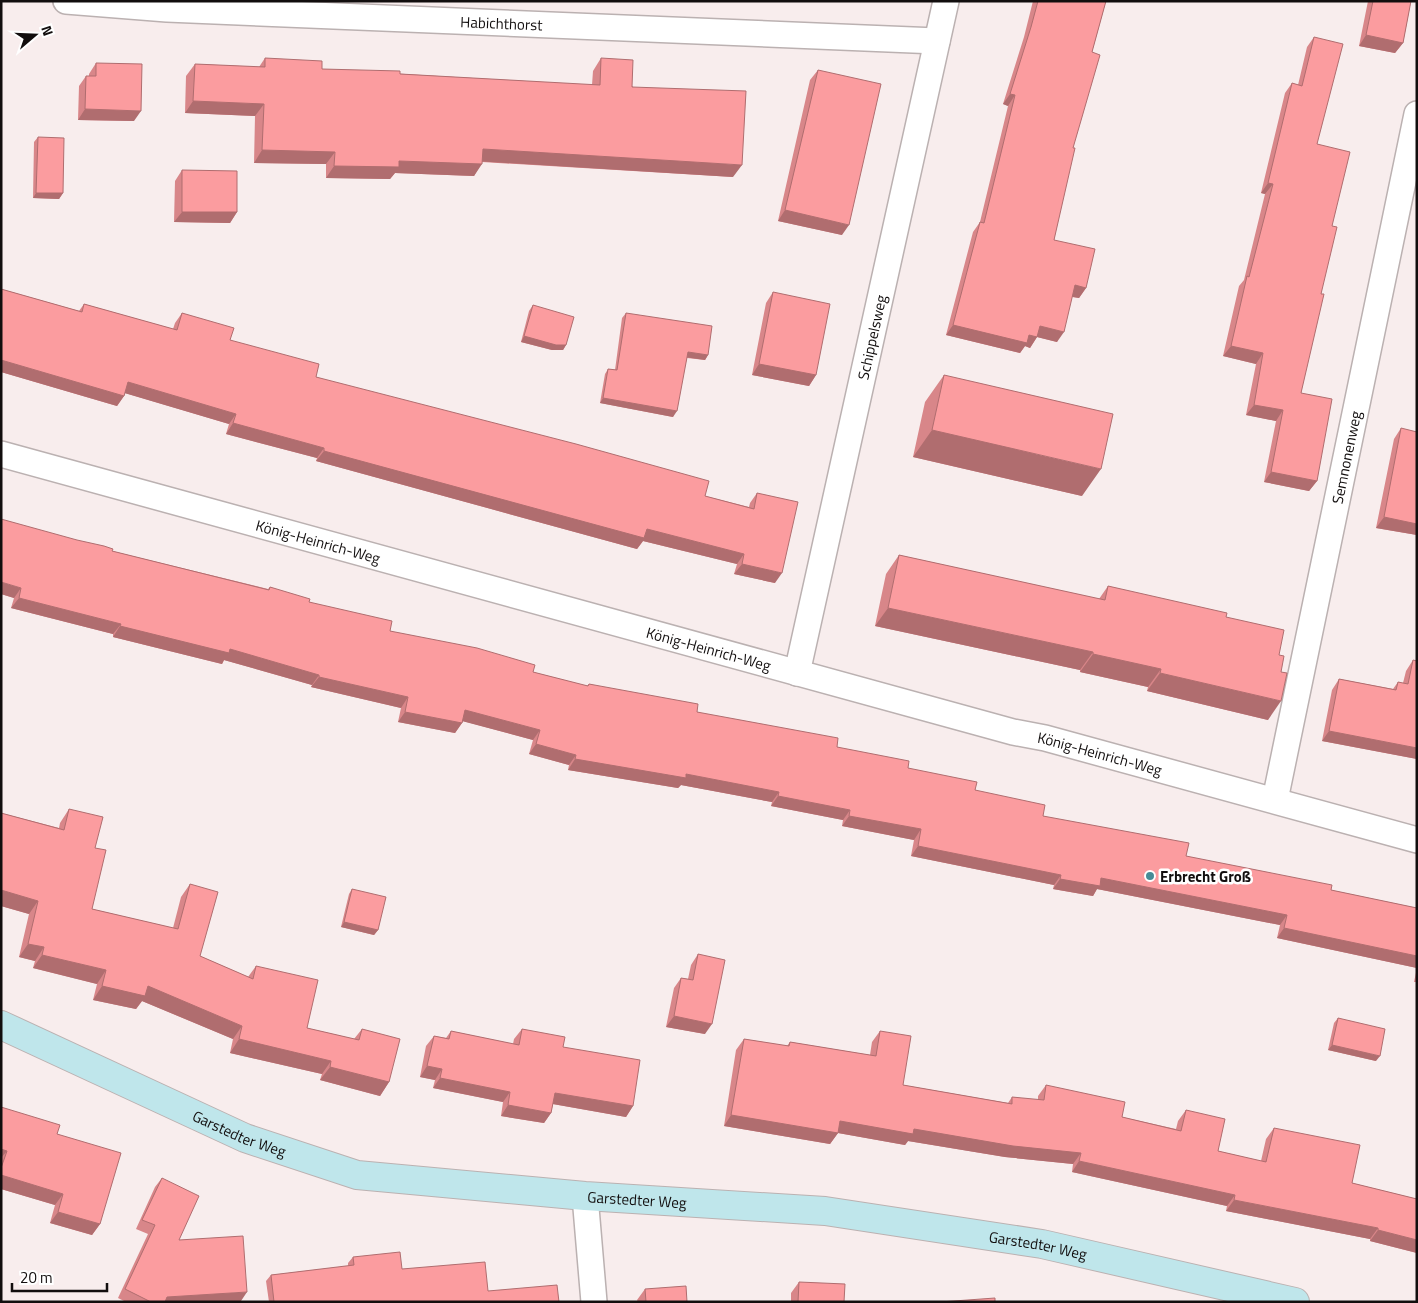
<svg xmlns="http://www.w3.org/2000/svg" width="1418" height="1303" font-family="'Titillium Web',sans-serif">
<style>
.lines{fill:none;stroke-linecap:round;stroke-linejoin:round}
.street-casing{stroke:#bbb1b1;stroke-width:28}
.secondary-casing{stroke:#bbb1b1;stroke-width:30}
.street{stroke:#fff;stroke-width:25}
.secondary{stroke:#bfe6eb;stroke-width:28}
.wall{fill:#d88689}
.shaded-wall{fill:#b06d6f}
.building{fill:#fb9c9f;stroke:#b06d6f}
.poi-dot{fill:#468c97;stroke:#fff;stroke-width:2}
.labels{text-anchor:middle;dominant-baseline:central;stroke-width:5;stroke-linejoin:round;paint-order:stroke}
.street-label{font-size:15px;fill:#120e0e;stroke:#fff}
.poi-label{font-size:15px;font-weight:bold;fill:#120e0e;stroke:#fff;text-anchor:start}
</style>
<rect width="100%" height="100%" fill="#f8eded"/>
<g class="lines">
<g class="street-casing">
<g id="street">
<path id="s1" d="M66,1L167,9L937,41"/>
<path id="s2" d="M1,454L1013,732L1045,738L1417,840"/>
<path id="s3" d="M797,673L946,1"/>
<path id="s4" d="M1275,800L1417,114"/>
<path d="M585,1196L594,1302"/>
</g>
</g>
<g class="secondary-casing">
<g id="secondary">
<path id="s5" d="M1,1025L245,1138L357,1175L585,1196L825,1211L1042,1244L1295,1302"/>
</g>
</g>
<use href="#street" class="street"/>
<use href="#secondary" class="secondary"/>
</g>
<path class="wall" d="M1033,1H1106L1092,52L1054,240L1086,288L1079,298L1072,297L1057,342L1037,337L1030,348L1025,346L1020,353L946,335L973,232L980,222L1008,106L1003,104L1024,37Z
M1368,1H1411L1403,43L1395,53L1359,46Z
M1314,37L1317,144L1332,226L1321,294L1301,393L1317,481L1309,491L1264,482L1276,421L1246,415L1256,364L1223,356L1239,286L1244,280L1265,194L1261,193L1285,93L1292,83L1298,85L1307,47Z
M265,58L322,69L592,85L593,71L601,58L733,177L482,162L474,176L395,173L390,179L326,178V164L254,163L255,116L185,113L186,76L195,64L259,67Z
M96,63L134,121L78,120L79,86L86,76H89V74Z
M818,70L842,235L778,221L810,80Z
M38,137L63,193L59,199L33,198L34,142Z
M182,170L237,212L230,223L174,222L175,181Z
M1,289L79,311L84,304L173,329L175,323L182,313L230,340L316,377L705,496L749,507L750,503L757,493L775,583L734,574L737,564L643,541L637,549L316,461L317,458L226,434L229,424L125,393L124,396L117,406L1,372Z
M773,292L816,375L809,386L752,375L766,303Z
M533,305L566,345L563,350H552L521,342L529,311Z
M626,313L708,355L705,360L687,358L673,417L600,403L605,374L608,369L615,370L622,318Z
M944,375L1082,496L913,457L925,402Z
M1401,428L1417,535L1376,528L1394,439Z
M112,551L268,589L270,587L309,602L390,631L533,672L587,686L589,684L697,712L837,747L908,768L975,790L1043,816L1186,856L1331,890L1417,908V982H1414L1417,968L1277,938L1280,925L1097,889L1093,896L1053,889L1054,885L911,856L914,840L842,826L843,820L771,806L772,802L681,785L678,788L568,770L569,765L529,754L533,740L463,721L462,723L455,733L398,722L401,708L311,687L312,685L224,660L222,664L113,637V634L11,608L14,598L1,594Z
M899,555L1099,599L1108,586L1226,617L1279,655L1268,720L1147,691L1148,687L1080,672V670L875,626L886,574Z
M1413,660L1417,759L1322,741L1332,690L1339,679L1393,689L1398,682L1403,683L1406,671Z
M69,809L95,848L92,909L173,928L181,897L190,884L200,956L248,977L256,966L307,1028L354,1039L362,1029L389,1082L380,1096L320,1080L322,1074L230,1053L233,1039L142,1001L136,1009L93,1000L97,984L33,968L35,961L19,957L29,914L1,906V813L59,828L60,823Z
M352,889L378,930L374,935L341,927L349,894Z
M698,954L705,1034L666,1027L674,988L681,978L688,979L691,965Z
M1338,1018L1376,1061L1328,1050L1334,1023Z
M522,1029L563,1047L633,1106L626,1117L553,1104L551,1113L544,1123L501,1116L503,1102L433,1088L435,1080L420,1077L426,1046L434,1036L446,1038L451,1031L513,1044L514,1039Z
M880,1031L903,1085L1008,1103L1012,1097L1038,1100V1096L1046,1085L1122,1117L1176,1129L1178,1121L1186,1110L1218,1151L1261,1161L1266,1139L1274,1128L1352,1183L1417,1199V1253L1370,1241V1239L1226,1211L1227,1206L1072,1172L1073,1164L1005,1157L908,1141L905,1145L838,1133L830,1144L724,1126L736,1050L744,1039L787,1046L790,1042L870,1055L872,1042Z
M1,1107L57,1134L100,1224L92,1235L50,1223L55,1205L1,1189Z
M162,1178L179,1240L241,1301L225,1302H126L118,1298L148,1234L136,1229L155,1187Z
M353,1257L488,1291L559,1302H269L266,1281L271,1275L348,1266V1263Z
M799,1282L844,1302H791V1293Z
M645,1289L687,1302H638L637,1300Z"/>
<path class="shaded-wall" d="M1366,35L1403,43L1395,53L1359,46Z
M1010,94L1015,95L1008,106L1003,104Z
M193,101L264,104L255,116L185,113Z
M85,109L141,111L134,121L78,120Z
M483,149L742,165L733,177L474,161Z
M262,150L335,152L326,164L254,163Z
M399,161L482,164L474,176L395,173L390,179L326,178L334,166Z
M1268,183L1273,184L1265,194L1261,193Z
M36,193H63L59,199L33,198Z
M785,210L849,225L842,235L778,221Z
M182,212H237L230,223L174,222Z
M1075,285L1086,288L1079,298L1068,296Z
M953,325L1029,335L1040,326L1064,332L1057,342L1037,337L1030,348L1025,346L1020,353L946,335Z
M524,336L566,345L563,350H552L521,342Z
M1231,346L1263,353L1256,364L1223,356Z
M688,352L708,355L705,360L684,357Z
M1,360L124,396L117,406L1,372Z
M759,364L816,375L809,386L752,375Z
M128,382L236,414L229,424L121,392Z
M603,398L677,411L673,417L600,403Z
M1254,405L1283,410L1276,421L1246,415Z
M233,423L324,448L317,458L226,434Z
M932,430L1101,469L1082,496L913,457Z
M324,451L647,529L744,554L737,564L643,541L637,549L316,461Z
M1271,472L1317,481L1309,491L1264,482Z
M1384,517L1417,524V535L1376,528Z
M742,564L782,573L775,583L734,574Z
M1,582L21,588L14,598L1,594Z
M19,598L121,624L113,634L11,608Z
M888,608L1093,652L1080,670L875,626Z
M120,626L230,649L319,675L312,685L224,660L222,664L113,637Z
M1093,654L1161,669L1148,687L1080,672Z
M1160,673L1281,701L1268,720L1147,691Z
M319,677L408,697L401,708L311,687Z
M465,710L540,730L533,740L458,720Z
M405,712L462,723L455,733L398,722Z
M1329,731L1417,748V759L1322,741Z
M536,744L576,755L569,765L529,754Z
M575,759L686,774L779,792L772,802L681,785L678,788L568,770Z
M778,796L850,810L843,820L771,806Z
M849,816L921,829L914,840L842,826Z
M918,846L1061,875L1054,885L911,856Z
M1101,878L1287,915L1280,925L1097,889L1093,896L1053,889L1060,879Z
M1,890L38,901L29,914L1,906Z
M344,922L378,930L374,935L341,927Z
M1284,928L1417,956V968L1277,938Z
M28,944L44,947L35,961L19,957Z
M42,955L106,970L97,984L33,968Z
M102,986H148L242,1026L233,1039L142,1001L136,1009L93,1000Z
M674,1016L712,1024L705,1034L666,1027Z
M239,1039L331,1061L322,1074L230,1053Z
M1332,1045L1380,1056L1376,1061L1328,1050Z
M427,1066L442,1069L435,1080L420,1077Z
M330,1067L389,1082L380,1096L320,1080Z
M440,1078L510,1092L503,1102L433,1088Z
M555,1093L633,1106L626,1117L547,1103Z
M508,1105L551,1113L544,1123L501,1116Z
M731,1115L840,1121L914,1129L1081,1153L1073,1164L1005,1157L908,1141L905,1145L838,1133L830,1144L724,1126Z
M1,1149L7,1151L1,1158Z
M1079,1161L1235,1195L1227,1206L1072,1172Z
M1,1175L63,1194L55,1205L1,1189Z
M1234,1200L1378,1228L1370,1239L1226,1211Z
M58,1212L100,1224L92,1235L50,1223Z
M1378,1230L1417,1240V1253L1370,1241Z
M247,1292L241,1301L225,1302H164L167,1297Z"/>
<path class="building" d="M1038,1H1106L1092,52L1100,55L1073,148H1075L1054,240L1095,249L1086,288L1075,285L1064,332L1040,326L1037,337L1029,335L1027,343L953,325L980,222L984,223L1015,95L1010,94L1031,27Z
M1373,1H1411L1403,43L1366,35Z
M1314,37L1343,44L1317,144L1350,152L1332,226L1337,227L1321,294H1324L1301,393L1332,399L1317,481L1271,472L1283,410L1254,405L1263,353L1231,346L1247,276L1249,277L1273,184L1268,183L1292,83L1302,86Z
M265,58L322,61V69L400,71V74L600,85L601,58L633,60L632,87L746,91L742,165L483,149L482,164L399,161V167L334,166L335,152L262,150L264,104L193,101L195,64L265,67Z
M96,63L142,64L141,111L85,109L86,76H96Z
M818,70L881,84L849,225L785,210Z
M38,137L64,138L63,193H36Z
M182,170L237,171V212H182Z
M1,289L82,312L84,304L177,330L182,313L234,328L230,340L319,364L316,377L576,444L709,481L705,496L754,509L757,493L798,502L782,573L742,564L744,554L647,529L644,538L324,451V448L233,423L236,414L128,382L124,396L1,360Z
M773,292L830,304L816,375L759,364Z
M533,305L574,317L566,345H556L524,336Z
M626,313L712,326L708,355L688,352L677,411L603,398L608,369L617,370Z
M944,375L1113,414L1101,469L932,430Z
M1401,428L1417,432V524L1384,517Z
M1,519L77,540L104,546L113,549L112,551L269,590L270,587L310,599L309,602L392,621L390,631L477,648L535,665L533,672L588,686L589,684L698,704L697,712L838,738L837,747L909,761L908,768L977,782L975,790L1045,805L1043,816L1189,843L1186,856L1332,885L1331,890L1417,908V956L1284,928L1287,915L1101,878L1100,886L1060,879L1061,875L918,846L921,829L849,816L850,810L778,796L779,792L686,774V778L575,759L576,755L536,744L540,730L465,710L462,723L405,712L408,697L319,677V675L230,649L229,653L120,626L121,624L19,598L21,588L1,582Z
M899,555L1105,600L1108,586L1227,613L1226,617L1284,630L1279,655L1284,656L1281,672L1287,673L1281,701L1160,673L1161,669L1093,654V652L888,608Z
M1413,660L1417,661V748L1329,731L1339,679L1396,690L1398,682L1408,684Z
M69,809L103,817L95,848L106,850L92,909L178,929L190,884L218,892L200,956L253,979L256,966L318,980L307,1028L359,1040L362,1029L400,1039L389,1082L330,1067L331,1061L239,1039L242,1026L148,986L145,996L102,986L106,970L42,955L44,947L28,944L38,901L1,890V813L64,830Z
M352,889L386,897L378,930L344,922Z
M698,954L725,960L712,1024L674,1016L681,978L693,980Z
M1338,1018L1385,1029L1380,1056L1332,1045Z
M522,1029L565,1037L563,1047L640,1060L633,1106L555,1093L551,1113L508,1105L510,1092L440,1078L442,1069L427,1066L434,1036L449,1039L451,1031L519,1045Z
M880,1031L911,1036L903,1085L1012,1104V1097L1044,1100L1046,1085L1125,1102L1122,1117L1181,1131L1186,1110L1225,1119L1218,1151L1266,1162L1274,1128L1360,1145L1352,1183L1417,1199V1240L1378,1230V1228L1234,1200L1235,1195L1079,1161L1081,1153L1013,1146L914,1129L913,1134L840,1121L838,1133L731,1115L744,1039L789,1046L790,1042L876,1056Z
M1,1107L60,1125L57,1134L121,1153L100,1224L58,1212L63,1194L1,1175V1168L7,1151L1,1149Z
M162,1178L199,1196L179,1240L243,1236L247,1292L167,1297L165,1302H151L125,1289L155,1225L142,1220Z
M400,1252L402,1269L485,1262L488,1291L557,1285L559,1302H274L271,1275L354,1265L353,1257Z
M799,1282L845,1284L844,1302H798Z
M686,1286L687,1302H646L645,1289Z
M995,1298V1302H940Z"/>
<circle class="poi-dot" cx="1150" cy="876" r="5"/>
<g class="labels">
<g class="street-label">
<text stroke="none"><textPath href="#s1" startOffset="436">Habichthorst</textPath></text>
<text stroke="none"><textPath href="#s3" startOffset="344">Schippelsweg</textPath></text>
<text stroke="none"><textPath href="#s4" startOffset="350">Semnonenweg</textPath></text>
<text stroke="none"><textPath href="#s2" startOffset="329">König-Heinrich-Weg</textPath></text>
<text stroke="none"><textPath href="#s2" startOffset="734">König-Heinrich-Weg</textPath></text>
<text stroke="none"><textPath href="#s2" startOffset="1139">König-Heinrich-Weg</textPath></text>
<text stroke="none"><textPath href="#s5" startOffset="262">Garstedter Weg</textPath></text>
<text stroke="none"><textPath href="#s5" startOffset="668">Garstedter Weg</textPath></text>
<text stroke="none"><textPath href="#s5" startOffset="1072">Garstedter Weg</textPath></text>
</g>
<g class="poi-label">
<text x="1160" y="876">Erbrecht Groß</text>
</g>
</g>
<rect width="1418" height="1303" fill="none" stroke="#120e0e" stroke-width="5"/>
<g transform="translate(35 35) rotate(71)" stroke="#ffffff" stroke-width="4" paint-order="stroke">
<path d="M0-4L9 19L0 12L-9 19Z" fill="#120e0e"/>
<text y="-8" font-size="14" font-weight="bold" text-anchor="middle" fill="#120e0e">N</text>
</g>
<path d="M12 1283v8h95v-8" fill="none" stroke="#120e0e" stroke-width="2.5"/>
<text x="20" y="1283" font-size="15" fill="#120e0e" stroke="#ffffff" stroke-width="4" paint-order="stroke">20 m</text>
</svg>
